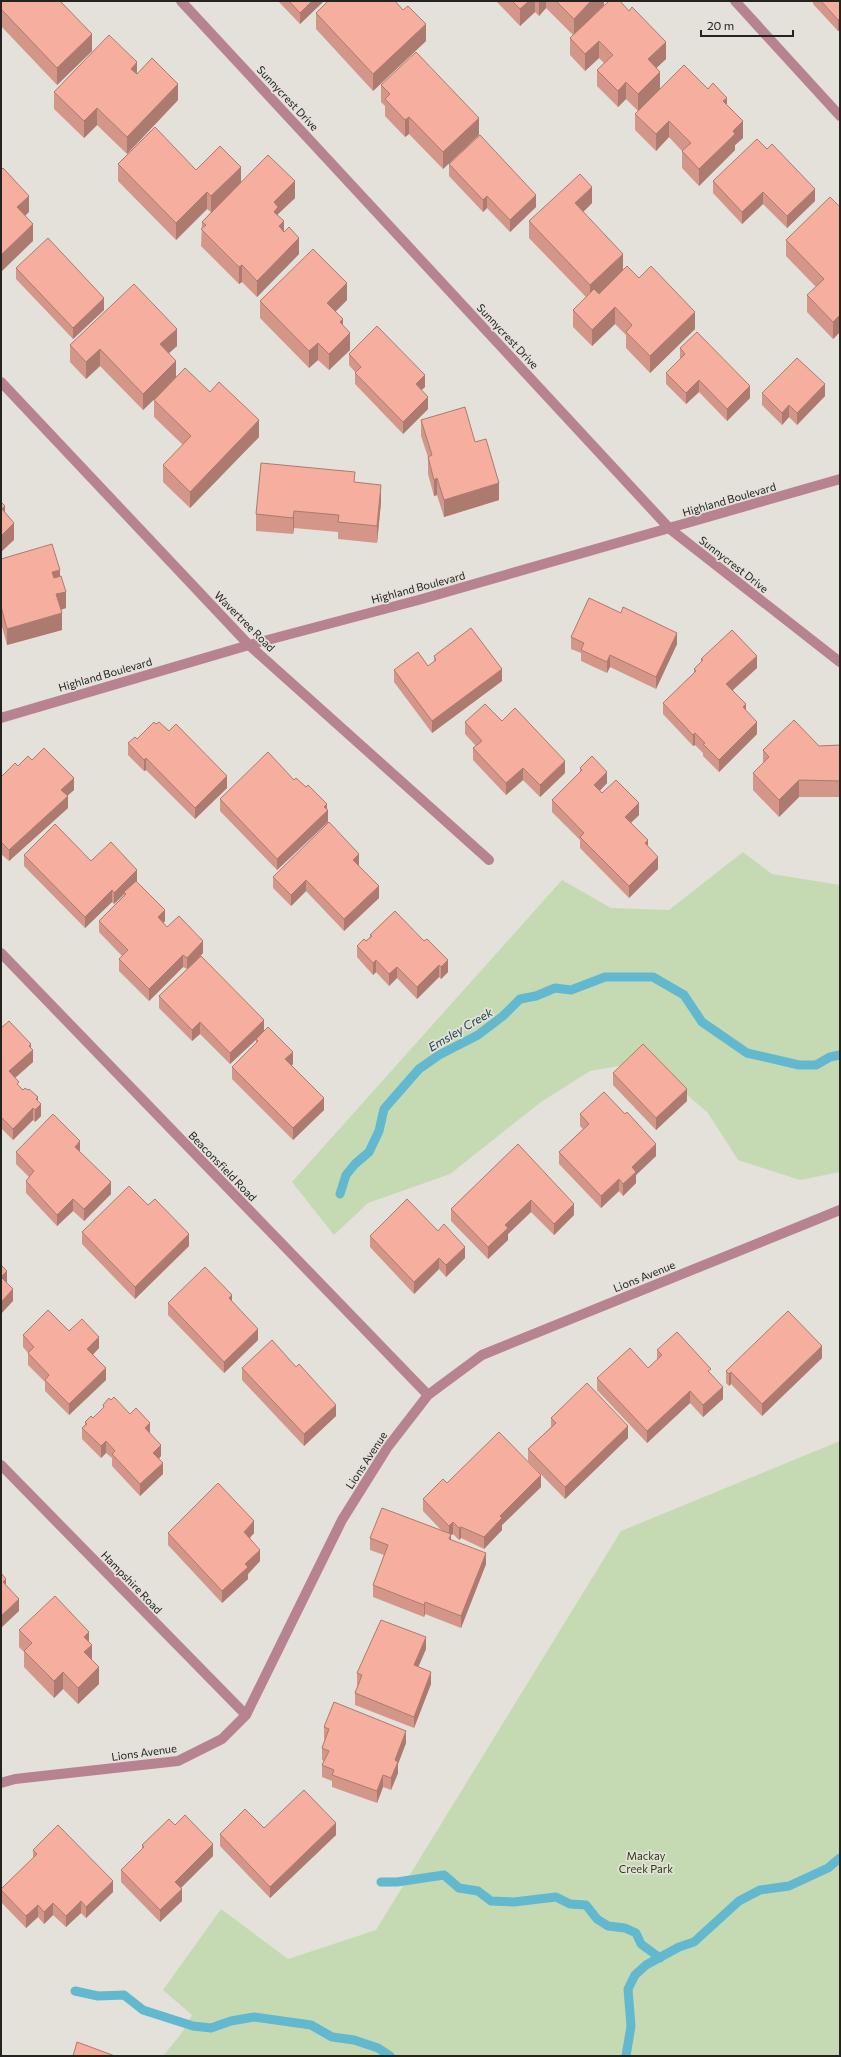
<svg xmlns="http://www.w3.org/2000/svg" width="841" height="2057" font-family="Commissioner,sans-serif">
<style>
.green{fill:#c5dab2}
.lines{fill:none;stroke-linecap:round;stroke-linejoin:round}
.stream{stroke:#62b8ce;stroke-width:9}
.minor{stroke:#b88390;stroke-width:10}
.wall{fill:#d49688}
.shaded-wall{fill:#ac7a6f}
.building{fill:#f6ae9e;stroke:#ac7a6f}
.labels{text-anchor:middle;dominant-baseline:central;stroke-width:3.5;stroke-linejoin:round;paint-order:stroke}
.street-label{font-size:11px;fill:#242320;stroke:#e3e1d9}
.park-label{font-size:11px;fill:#263a0f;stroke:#e3e1d9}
.water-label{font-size:12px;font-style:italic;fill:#1c434d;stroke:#e3e1d9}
</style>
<rect width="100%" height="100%" fill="#e3e1d9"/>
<path class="green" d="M743,852L772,874L840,885V1172L800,1180L738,1160L708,1113L648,1061L590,1071L541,1102L450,1174L368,1203L334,1235L292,1182L562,880L611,908L669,910Z
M840,1441V2056H163L181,2034L192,2015L163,1990L221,1909L288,1959L376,1930L621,1531Z"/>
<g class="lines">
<path class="stream" d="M340,1194L346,1175L355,1164L369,1152L379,1131L384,1109L419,1069L439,1055L478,1035L503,1016L520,999L536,996L555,988L571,990L605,977H653L684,995L702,1022L747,1053L799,1065H816L830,1057L840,1055
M381,1882H397L444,1875L459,1888L478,1891L491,1901L514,1902L556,1897L570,1904L586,1905L597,1919L608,1926L625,1928L636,1933L641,1944L660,1958
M75,1991L98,1996L124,1995L143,2010L193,2026L211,2028L231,2021L254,2017L311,2025L332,2037L354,2040L378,2048L390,2056
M626,2056L631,2026L628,1989L635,1975L646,1965L679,1947L694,1942L739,1901L760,1890L789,1886L828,1868L840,1858"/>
<path class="minor" d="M181,1L670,529L840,662
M735,1L840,116
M1,382L249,645L489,860
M1,718L249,645L422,599L840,479
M1,953L428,1395
M1,1465L246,1715
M1,1783L15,1779L178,1761L222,1739L246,1715L342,1520L387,1448L428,1395L482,1355L840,1210"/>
</g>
<path class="wall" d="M1,1L92,51L57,85L1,26Z
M278,1H324L300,24Z
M496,1H604V5L666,59L656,68L638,111L626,99L618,107L597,86V70L604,63L599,58L585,71L570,55V38L573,35L546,8L539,16L535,12L520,26Z
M813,1H840V30L838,31L813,4Z
M355,2L403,10L426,41L373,91L316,29V13Z
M137,73L178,100L127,154L97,125L84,138L54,109V92Z
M381,85L479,135L443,169L409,134L405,137L385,116V106L381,102Z
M708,89L727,105L743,138L735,145V150L699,186L682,168V151L669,137L656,151L635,130V114Z
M118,164L241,182L295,198L278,214V216L284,231L299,254L257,297L242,282L239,284L201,246L202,222L211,212L207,209L176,240L118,181Z
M449,164L536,207L510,232L487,208L483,212L449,176Z
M713,181L815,201L787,228L763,204L742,224L713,193Z
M592,203L583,212L623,270L639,278L695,329L650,373L626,348V335L615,324L592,346L573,327V310L586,297L529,238V221Z
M840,207V332L833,339L807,312V295L816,287L786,256V240Z
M16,268L104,310L73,339L16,279Z
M347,300L335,312L350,350L329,370L318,360L309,368L260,318V301Z
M70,345L177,346L169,353L176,377L210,392L259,437L190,508L163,482V465L183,445L154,417V400L161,393L143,410L100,366L86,379L70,362Z
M680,348L750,398L727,421L699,392L686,404L666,384V373L680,359Z
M349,354L425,387L421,390L428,409L403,434L355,384V372L349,365Z
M762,393L825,396L797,425L789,417L782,425L762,405Z
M421,420L475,442L499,500L444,517L437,495L434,496L428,474V457L421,436Z
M355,482L381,502L377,543L338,539V532L294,528L293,534L256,531V514Z
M1,559L60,576L66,608L61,610L62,630L7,645L1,623Z
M571,637L677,644L656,689L610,667L607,673L581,661V653L571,649Z
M434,656L502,681L432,733L394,682V670L428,666L434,662Z
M701,659L757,668L733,690L746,711L757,734L719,772L703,756V753L695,745L693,746L663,714V703L694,673V669L701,662Z
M502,721L565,773L540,797L523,780L506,795L473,760V748L476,746L465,734V722Z
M156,724L227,788L195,819L146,770L144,771L128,755V743L137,739Z
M840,745V797H799L779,817L753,790V773L763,763V750L819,746Z
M32,760L74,790L67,796L68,808L9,861L1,854V777L18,766Z
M580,768L607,783L600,791L602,793L639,815L631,823L648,846L658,869L629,898L580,848V840L552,812V800L580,773Z
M294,780L327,809L328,822L277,870L220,811V799Z
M24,855L91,861L137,881V882L165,921L163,923L167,927L203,953L196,960L264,1031L293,1064L291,1065L324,1110L293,1140L232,1079V1067L256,1044V1040L230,1064L200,1034L192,1041L159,1008V996L187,969L183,967L149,1001L119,971V959L122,956L99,932V921L124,895V894L114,904L112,902L85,928L24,866Z
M359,866L379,898L344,931L306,891L291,906L273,888V877Z
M395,911L448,972L441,979L439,977L417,999L397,978L389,986L376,972L373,975L357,957V946L366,941L370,937V935Z
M1,1028L31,1048L33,1062L15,1078L19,1086L23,1090L38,1102L41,1116L35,1122L33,1120L13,1140L1,1128Z
M613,1073L687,1101L656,1130L613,1085Z
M580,1114L656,1156L636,1175V1183L623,1196L619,1191L601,1208L559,1164V1152L583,1129L580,1126Z
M518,1144L574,1215L554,1235L531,1212L508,1234V1240L488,1259L451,1221V1209Z
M16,1152H80L111,1194L84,1221L73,1211L57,1226L26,1193V1181L29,1177L16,1164Z
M148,1205L189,1246L135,1299L82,1244V1232Z
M370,1236L465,1258L446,1277L439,1269L414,1294L370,1247Z
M232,1301L258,1340L224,1373L168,1315V1303Z
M69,1331L99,1348L93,1355L106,1380L69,1415L45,1391V1382L28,1365V1353L23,1347V1335Z
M657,1350L711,1374L723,1399L703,1417L690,1403L647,1443L597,1390V1378L648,1368L657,1360Z
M822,1358L762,1416L731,1384L729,1386L726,1383V1371Z
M242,1368L336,1416L304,1446L242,1380Z
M103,1405L150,1434L161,1456L159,1459L163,1474L140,1496L112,1466V1458L106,1453L101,1458L82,1439V1428L85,1425V1422L93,1418L103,1408Z
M551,1418L628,1438L565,1499L528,1461V1449L551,1427Z
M447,1483L541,1487L502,1525V1530L484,1549L461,1538L459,1540L453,1534L451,1535V1540L486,1564L461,1628L425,1614L424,1617L373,1597V1585L384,1555L370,1550V1538L442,1531L423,1511V1499Z
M168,1533H254L250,1538L260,1561L248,1574V1579L222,1603L168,1545Z
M19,1630L89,1642L92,1659L99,1684L78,1704L63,1689L54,1698L24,1667V1652L19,1647Z
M426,1649L418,1667L431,1684L414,1728L355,1705V1693L358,1685H357V1673Z
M324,1727L406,1743L398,1764V1773L391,1790L383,1787L377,1803L332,1787V1781L322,1777V1765L324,1761L322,1760V1748L325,1739H324Z
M175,1825L213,1856L180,1888L182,1901L160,1922L121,1882V1870L142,1849V1845Z
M220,1834L336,1835L270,1898L220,1846Z
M33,1850L113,1892L86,1918L81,1913L66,1927L53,1915L44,1924L38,1917L26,1928L1,1902V1889L33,1858Z"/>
<path class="shaded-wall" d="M312,1H324L300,24V13Z
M529,1H535V12L520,26V9Z
M539,1H546V8L539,16Z
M591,1H604V5L574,35V19Z
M840,18V30L838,31V20Z
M426,24V41L373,91V74Z
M92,34V51L57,85V68Z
M599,41V58L585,71V54Z
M666,42V59L648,76V59Z
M137,62V79L131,69Z
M660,72V89L638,111V94Z
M626,82V99L618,107V91Z
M178,84V100L127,154V137Z
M727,98V114L723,101Z
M97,108V125L84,138V121Z
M409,117V134L405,137V120Z
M479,118V135L443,169V152Z
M669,121V137L656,151V134Z
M743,121V138L735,145V150L699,186V169L733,131Z
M241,167V184L211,213V196Z
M295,181V198L278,214V224L274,228V202Z
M592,187V203L575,220V203Z
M815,189V201L787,228V216Z
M207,192V209L176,240V223Z
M763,192V204L742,224V212Z
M536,195V207L510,232V220Z
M29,196V212L17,224V207Z
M487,196V208L483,212V200Z
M284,221V238L279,226Z
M33,224V241L1,272V255Z
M299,238V254L257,297V281Z
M623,254V270L590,302V285Z
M242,265V282L239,284V267Z
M347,283V300L327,320V303Z
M104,298V310L73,339V328Z
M615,307V324L592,346V330Z
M695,312V329L650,373V356Z
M840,315V332L833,339V322Z
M343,319V336L340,322Z
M177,329V346L160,361V344Z
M350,333V350L329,370V354Z
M318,343V360L309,368V351Z
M100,349V366L86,379V362Z
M176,361V378L143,410V394Z
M425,375V387L416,395V384Z
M699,380V392L686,404V393Z
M825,384V396L797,425V413Z
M750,386V398L727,421V409Z
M428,397V409L403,434V422Z
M789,405V417L782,425V413Z
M259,420V437L190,508V492Z
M437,478V495L434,496V480Z
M499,483V500L444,517V500Z
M381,485V502L377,543V526Z
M5,506V523L2,509Z
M294,511V528L293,534V518Z
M14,523V540L1,552V536Z
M60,570V587L52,589V572Z
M66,592V608L56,611V594Z
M62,613V630L7,645V629Z
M677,633V644L656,689V677Z
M610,655V667L607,673V662Z
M757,656V668L726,696V684Z
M502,669V681L432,733V721Z
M746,704V716L743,707Z
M757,722V734L719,772V760Z
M695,733V745L693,746V735Z
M146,758V770L144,771V760Z
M565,761V773L540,797V785Z
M523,768V780L506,795V783Z
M607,772V783L594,796V785Z
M227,776V788L195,819V808Z
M74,778V790L61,801V790Z
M799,780V797L779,817V800Z
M68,796V808L9,861V850Z
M639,803V815L625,828V817Z
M327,804V811L328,810V822L277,870V859Z
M648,840V852L645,843Z
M359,854V866L353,860Z
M658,857V869L629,898V886Z
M137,870V881L125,893L124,892V894L114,904V893Z
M306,880V891L291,906V895Z
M379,886V898L344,931V919Z
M112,890V902L85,928V917Z
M165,910V921L158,929V917Z
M203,941V953L187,970V958Z
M183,955V967L149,1001V989Z
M376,960V972L373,975V963Z
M448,960V972L441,979V967Z
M439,965V977L417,999V987Z
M397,967V978L389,986V974Z
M264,1020V1032L230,1064V1053Z
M200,1022V1034L192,1041V1030Z
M31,1044V1051L33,1050V1062L9,1083V1071Z
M293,1052V1064L285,1071V1059Z
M687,1089V1101L656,1130V1118Z
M38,1097V1106L41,1104V1116L35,1122V1110L36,1099Z
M324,1098V1110L293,1140V1128Z
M33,1108V1120L13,1140V1129Z
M80,1141V1152L75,1147Z
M656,1144V1156L636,1175V1183L623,1196V1184L632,1167Z
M619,1179V1191L601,1208V1196Z
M111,1182V1194L84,1221V1209Z
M73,1199V1211L57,1226V1215Z
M531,1200V1212L508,1234V1240L488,1259V1247L505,1225Z
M574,1204V1215L554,1235V1224Z
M189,1234V1246L135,1299V1287Z
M465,1247V1258L446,1277V1265Z
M439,1258V1269L414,1294V1282Z
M7,1271V1283L1,1289V1277Z
M13,1289V1301L1,1314V1302Z
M232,1295V1307L229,1298Z
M258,1329V1340L224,1373V1362Z
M99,1337V1348L87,1360V1349Z
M822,1346V1358L762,1416V1404Z
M106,1368V1380L69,1415V1404Z
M731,1372V1384L729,1386V1374Z
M723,1387V1399L703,1417V1405Z
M690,1391V1403L647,1443V1431Z
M336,1405V1416L304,1446V1434Z
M150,1423V1434L145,1428Z
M628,1426V1438L565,1499V1487Z
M106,1441V1453L101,1458V1446Z
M161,1445V1456L153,1464V1453Z
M163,1463V1474L140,1496V1484Z
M541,1475V1487L502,1525V1530L484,1549V1537L500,1516Z
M254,1521V1533L244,1544V1532Z
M453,1522V1534L451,1535V1546L449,1537V1526Z
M461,1527V1538L459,1540V1528Z
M260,1550V1561L248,1574V1579L222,1603V1591L245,1564Z
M486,1553V1564L461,1628V1616Z
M6,1579V1591L3,1582Z
M19,1599V1611L1,1628V1616Z
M425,1602V1614L424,1617V1605Z
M89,1632V1647L92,1645V1661L84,1668V1637Z
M426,1637V1649L414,1677V1665Z
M99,1667V1684L78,1704V1688Z
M63,1672V1689L54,1698V1681Z
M431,1672V1684L414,1728V1717Z
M406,1731V1743L398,1764V1773L391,1790V1778L395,1760Z
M383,1775V1787L377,1803V1791Z
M336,1823V1835L270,1898V1887Z
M213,1844V1856L175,1894V1882Z
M113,1881V1892L86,1918V1907Z
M182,1889V1901L160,1922V1910Z
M81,1901V1913L66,1927V1916Z
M53,1903V1915L44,1924V1912Z
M38,1905V1917L26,1928V1916Z"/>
<path class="building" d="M1,1H60L92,34L57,68L1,9Z
M289,1H312L300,13Z
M328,1H354L355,2L356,1H395L403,10L408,6L426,24L373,74L316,13Z
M512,1H529L520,9Z
M556,1H591L574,19Z
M609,1H620L629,11L632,7L666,42L648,59L660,72L638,94L626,82L618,91L597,70L613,55L599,41L585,54L570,38Z
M821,1H840V18L838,20Z
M109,35L137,62L131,69L137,74L152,58L178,84L127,137L97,108L84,121L54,92Z
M416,52L479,118L443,152L409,117L405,120L385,99L390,94L381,85Z
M684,65L708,89L713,83L727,98L723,101L743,121L733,131L735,134L699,169L682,151L691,143L669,121L656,134L635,114Z
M155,127L196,170L220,146L241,167L211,196L207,192L176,223L118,164Z
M480,135L536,195L510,220L487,196L483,200L449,164Z
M757,139L767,149L772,144L815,189L787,216L763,192L742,212L713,181Z
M268,155L295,181L274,202L278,207L274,212L284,221L279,226L284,232L289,227L299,238L257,281L242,265L239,267L201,229L206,225L202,222Z
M3,168L29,196L17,207L33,224L1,255V170Z
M580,174L592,187L575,203L623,254L590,285L529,221Z
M830,197L840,207V315L833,322L807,295L824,279L786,240Z
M48,238L104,298L73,328L16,268Z
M313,249L347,283L327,303L343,319L340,322L350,333L329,354L318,343L309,351L260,301Z
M627,266L639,278L651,266L695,312L650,356L626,332L632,325L615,307L592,330L573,310L594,289L599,294Z
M134,284L177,329L160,344L176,361L143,394L100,349L86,362L70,345Z
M377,326L425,375L416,384L428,397L403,422L355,373L361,367L349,354Z
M697,332L750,386L727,409L699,380L686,393L666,373L685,354L680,348Z
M797,358L825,384L797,413L789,405L782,413L762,393Z
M185,368L210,392L219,382L259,420L190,492L163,465L191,436L154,400Z
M465,407L475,442L486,439L499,483L444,500L437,478L434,480L428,457L432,455L421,420Z
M261,463L355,472L354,482L381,485L377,526L338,522L339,515L294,511L293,518L256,514Z
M1,502L5,506L2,509L14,523L1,536Z
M52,544L60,570L52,572L54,578L61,576L66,592L56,594L62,613L7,629L1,606V559Z
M589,598L621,613L623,607L677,633L656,677L610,655L607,662L581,650L584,643L571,637Z
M471,628L502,669L432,721L394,670L418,652L428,666L436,660L434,656Z
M732,630L757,656L726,684L746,704L743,707L757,722L719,760L703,744L705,743L695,733L693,735L663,703L696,671L694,669L703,660L701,659Z
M485,704L502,721L515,708L565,761L540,785L523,768L506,783L473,748L482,741L465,722Z
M794,720L819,746L840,745V781L799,780L779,800L753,773L769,757L763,750Z
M154,722L156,724L159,722L169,731L176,724L227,776L195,808L146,758L144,760L128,743L135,737L137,739Z
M44,748L74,778L61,790L68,796L9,850L1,842V777L15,763L18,766L28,756L32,760Z
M268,752L294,780L296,778L306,787L308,785L327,804L324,807L328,810L277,859L220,799Z
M592,756L607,772L594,785L602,793L616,780L639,803L625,817L648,840L645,843L658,857L629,886L580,837L584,833L552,800L582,770L580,768Z
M329,822L359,854L353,860L379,886L344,919L306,880L291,895L273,877Z
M55,824L91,861L111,842L137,870L114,893L112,890L85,917L24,855Z
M136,881L165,910L158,917L167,927L179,916L203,941L187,958L183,955L149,989L119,959L128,950L99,921L126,894L124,892Z
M395,911L424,941L427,939L448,960L441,967L439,965L417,987L397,967L389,974L376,960L373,963L357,946L364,939L366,941L372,936L370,935Z
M201,956L264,1020L230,1053L200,1022L192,1030L159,996Z
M9,1021L31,1044L29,1046L33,1050L9,1071L19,1082L17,1084L23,1090L25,1088L28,1090L29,1089L38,1097L36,1099L41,1104L35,1110L33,1108L13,1129L1,1117V1028Z
M268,1027L293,1052L285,1059L324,1098L293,1128L232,1067L258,1041L256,1039Z
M643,1044L687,1089L656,1118L613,1073Z
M604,1092L625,1114L627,1112L656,1144L632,1167L636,1172L623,1184L619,1179L601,1196L559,1152L589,1124L580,1114Z
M53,1114L80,1141L75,1147L111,1182L84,1209L73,1199L57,1215L26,1181L34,1171L16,1152Z
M518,1144L574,1204L554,1224L531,1200L505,1225L508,1228L488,1247L451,1209Z
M129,1186L148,1205L155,1199L189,1234L135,1287L82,1232Z
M407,1199L438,1231L444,1224L465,1247L446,1265L439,1258L414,1282L370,1236Z
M1,1265L7,1271L1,1277Z
M205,1267L232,1295L229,1298L258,1329L224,1362L168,1303Z
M1,1277L13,1289L1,1302Z
M48,1310L69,1331L82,1319L99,1337L87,1349L106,1368L69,1404L45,1380L49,1375L28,1353L34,1347L23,1335Z
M788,1311L822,1346L762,1404L731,1372L729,1374L726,1371Z
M677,1332L711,1369L708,1371L723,1387L703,1405L690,1391L647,1431L597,1378L630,1348L648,1368L662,1355L657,1350Z
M272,1340L296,1367L299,1364L336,1405L304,1434L242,1368Z
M587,1383L628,1426L565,1487L528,1449L556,1423L551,1418Z
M114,1397L130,1414L136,1408L150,1423L145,1428L161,1445L153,1453L163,1463L140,1484L112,1454L115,1451L106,1441L101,1446L82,1428L87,1424L85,1422L91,1416L93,1418L104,1407L103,1405L109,1398L111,1400Z
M499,1432L541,1475L500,1516L502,1518L484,1537L461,1527L459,1528L453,1522L449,1526L423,1499L443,1479L447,1483Z
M218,1483L254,1521L244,1532L260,1550L245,1564L248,1567L222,1591L168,1533Z
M382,1508L451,1534L449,1539L486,1553L461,1616L425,1602L424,1605L373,1585L388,1545L370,1538Z
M1,1573L6,1579L3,1582L19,1599L1,1616Z
M55,1596L89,1632L84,1637L92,1645L84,1652L99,1667L78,1688L63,1672L54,1681L24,1651L32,1643L19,1630Z
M381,1620L426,1637L414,1665L431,1672L414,1717L355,1693L362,1675L357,1673Z
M334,1702L406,1731L395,1760L398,1762L391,1778L383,1775L377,1791L332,1775L334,1770L322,1765L329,1751L322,1748L329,1729L324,1727Z
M304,1790L336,1823L270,1887L220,1834L245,1809L264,1828Z
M185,1815L213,1844L175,1882L182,1889L160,1910L121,1870L144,1847L142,1845L169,1819L175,1825Z
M58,1825L113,1881L86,1907L81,1901L66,1916L53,1903L44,1912L38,1905L26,1916L1,1890V1889L37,1854L33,1850Z
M77,2042L115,2056H73Z"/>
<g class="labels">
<g class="street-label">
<text transform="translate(288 98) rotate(47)">Sunnycrest Drive</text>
<text transform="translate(508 336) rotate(47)">Sunnycrest Drive</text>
<text transform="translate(729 499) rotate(-16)">Highland Boulevard</text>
<text transform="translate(734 564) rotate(38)">Sunnycrest Drive</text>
<text transform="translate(418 587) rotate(-15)">Highland Boulevard</text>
<text transform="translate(245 621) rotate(45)">Wavertree Road</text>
<text transform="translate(105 674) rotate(-16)">Highland Boulevard</text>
<text transform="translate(223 1166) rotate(46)">Beaconsfield Road</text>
<text transform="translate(644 1276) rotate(-22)">Lions Avenue</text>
<text transform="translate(366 1460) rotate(-57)">Lions Avenue</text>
<text transform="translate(132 1582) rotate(46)">Hampshire Road</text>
<text transform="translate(144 1752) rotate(-8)">Lions Avenue</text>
</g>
<g class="park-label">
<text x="646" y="1855">Mackay<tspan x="646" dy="13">Creek Park</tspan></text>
</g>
<g class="water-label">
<text transform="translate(460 1029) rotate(-31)">Emsley Creek</text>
</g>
</g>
<rect width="841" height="2057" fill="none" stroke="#242320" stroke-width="4"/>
<path d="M701 30v6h92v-6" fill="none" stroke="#242320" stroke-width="2"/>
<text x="707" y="30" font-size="12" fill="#242320" stroke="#e3e1d9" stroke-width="3" paint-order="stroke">20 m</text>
</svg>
